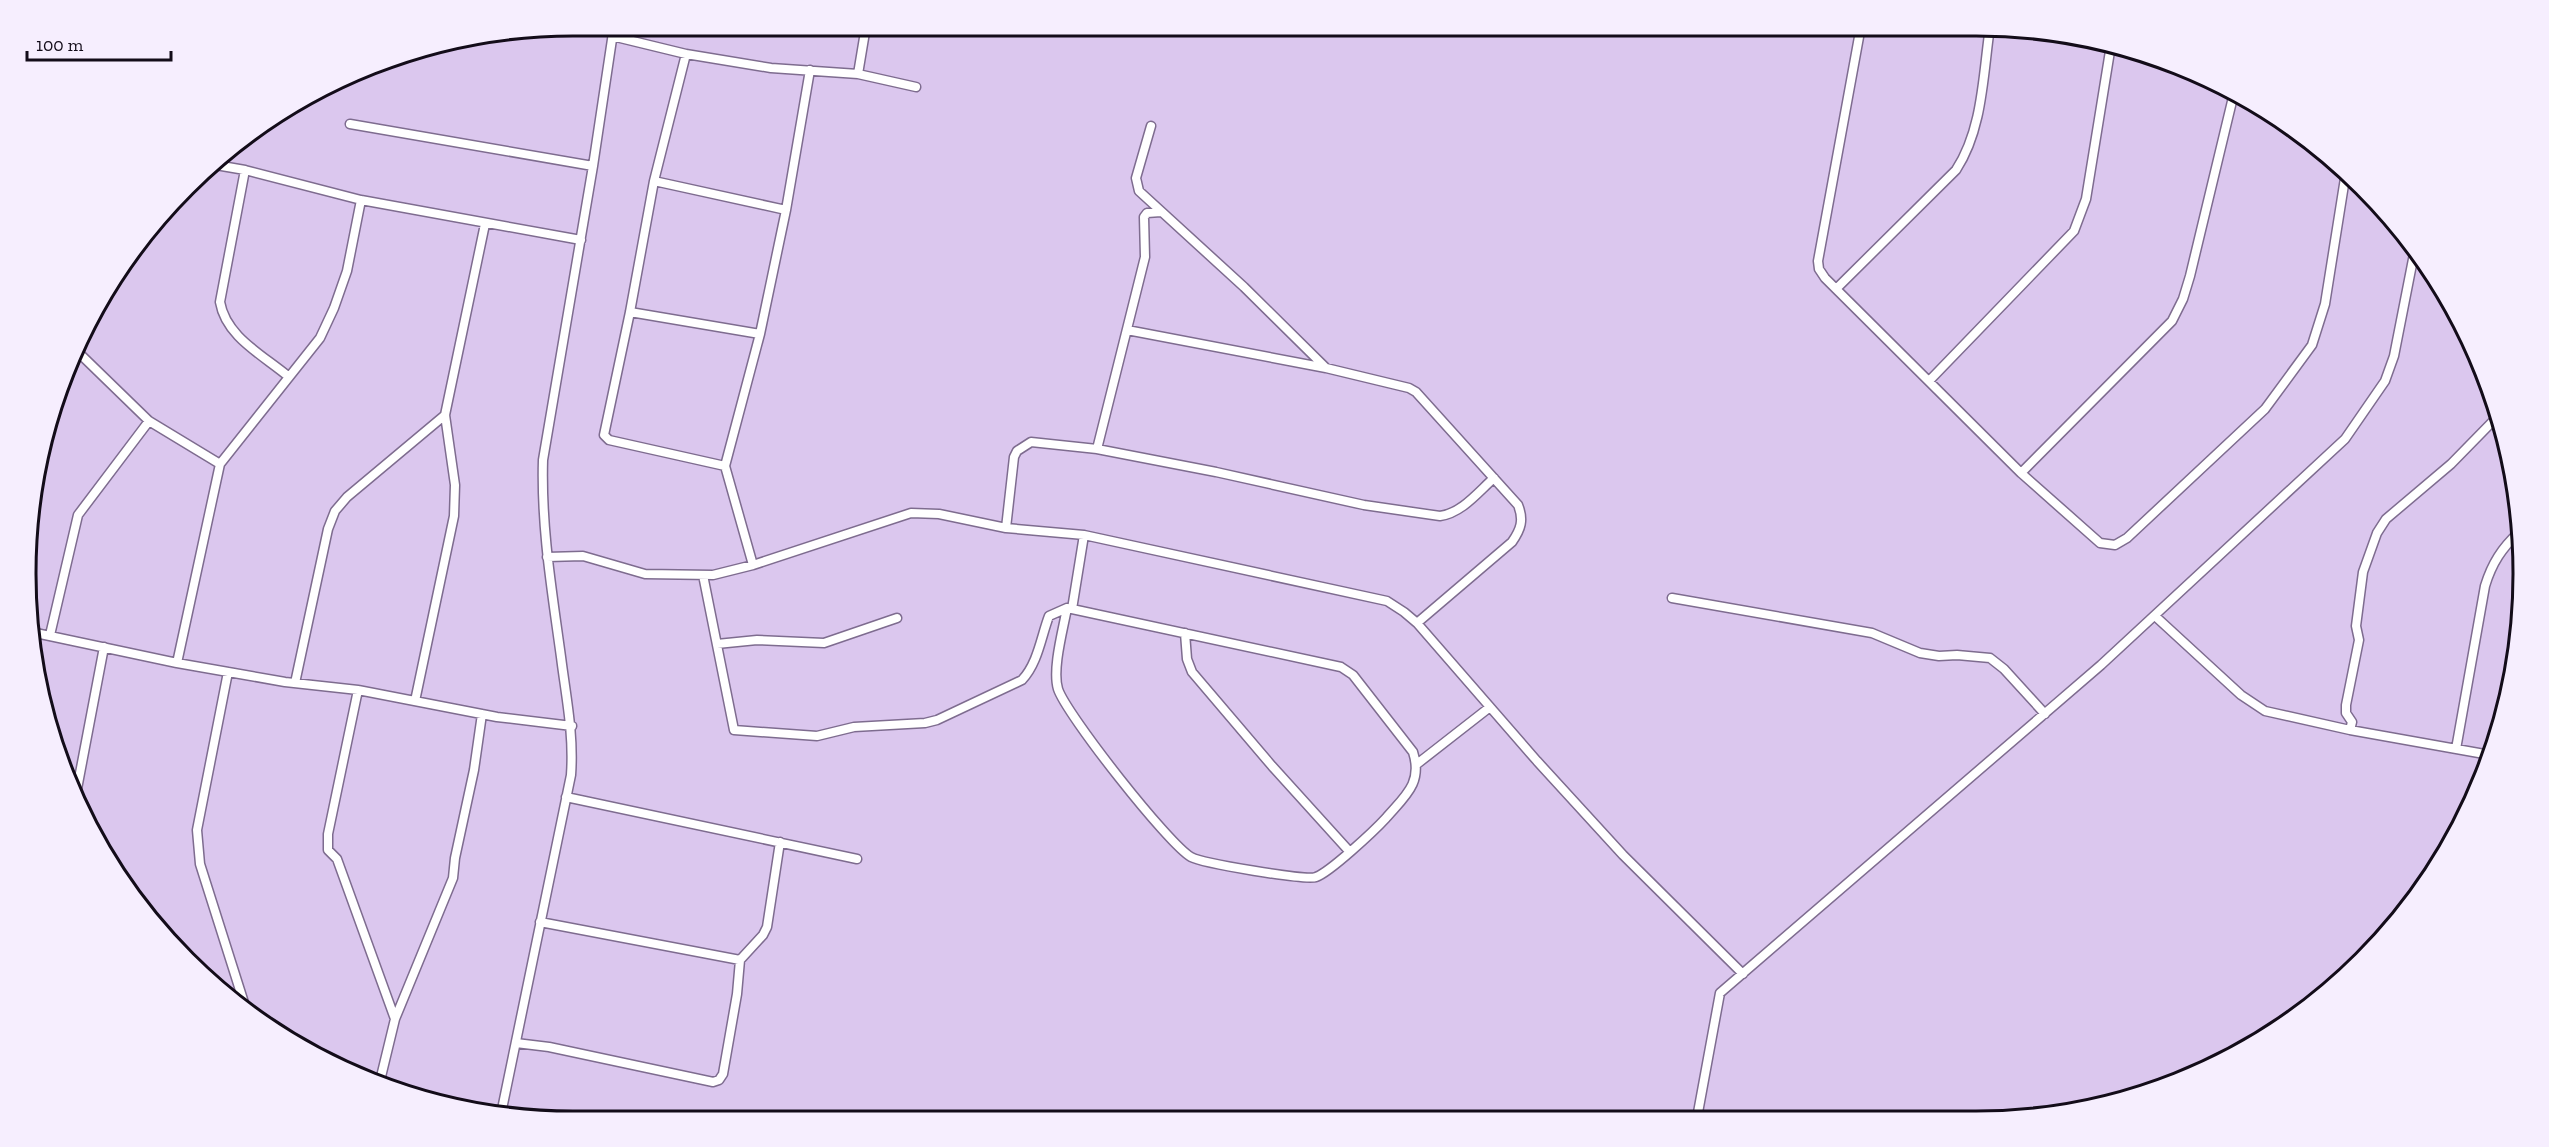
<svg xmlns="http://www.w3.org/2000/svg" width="2549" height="1147" font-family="'Zilla Slab',serif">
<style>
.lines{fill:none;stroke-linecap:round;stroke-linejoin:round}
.minor-casing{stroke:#7e6c8f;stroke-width:11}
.minor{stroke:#fff;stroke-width:8}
.rim{fill:none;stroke:#130c19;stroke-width:3}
</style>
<rect width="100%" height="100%" fill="#dbc7ee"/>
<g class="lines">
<g class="minor-casing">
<path id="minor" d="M1861,26L1818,261L1819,269L1825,278L2021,473L2100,543L2115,545L2127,538L2265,409L2312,345L2325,304L2346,172
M612,36L686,54L771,68L858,74L916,87
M686,54L654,181L630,312L604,435L609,440L725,466
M858,74L866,26
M350,124L593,166
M1151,126L1136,178L1139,191L1244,287L1326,368
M210,164L245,170L361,200L581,240
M245,170L220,302C226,337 263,355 289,377
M654,181L786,210
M1836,289L1956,170C1983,129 1983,74 1990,27
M630,312L760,334
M1127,330L1326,368L1409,388L1416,392L1518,505C1524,520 1521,529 1512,542L1417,623
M79,353L149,421L220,464
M1929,381L2074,231L2086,199L2111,45
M1097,449L1145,257L1144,217L1147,213L1161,212
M2021,473L2172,321L2183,299L2190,276L2234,93
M1006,528L1014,457L1017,451L1031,442L1097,449L1216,472L1364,505L1440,516C1462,513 1478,492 1494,478
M547,557L583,556L645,574L713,575L753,565L911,513L939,514L1006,528L1084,535L1387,601L1404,612L1417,623L1537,761L1623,855L1743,974
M753,565L725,466L760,334L786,210L810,70
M703,575L734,730L817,736L854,727L925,723L937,720L1022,680C1038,663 1041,637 1049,616L1067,608L1072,609L1084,535
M1672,598L1872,633L1920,653L1939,656L1957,655L1990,658L2004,669L2045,714
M1067,608C1063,630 1052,669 1058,689C1066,714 1169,845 1191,857C1202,863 1306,881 1316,877C1330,872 1374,831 1386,818C1405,796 1423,783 1413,752L1353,675L1341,667L1072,609
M2155,616L2241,695L2265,711L2350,730L2490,755
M31,632L177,663L285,682L358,690L497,717L572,726
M1185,633L1187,659L1192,672L1272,766L1349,851
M50,635L78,515L149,421
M717,644L757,640L824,643L897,618
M177,663L220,464L320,338L334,308L347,271L361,200
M228,672L197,830L200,864L245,1006
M295,683L328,529L335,511L347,497L445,415
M358,690L328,834V850L337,859L395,1019
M415,701L454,516L455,485L445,415L485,224
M2350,730L2352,722L2346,713V705L2359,640L2356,626L2363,572L2377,533L2386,519L2451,464L2498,416
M2456,749L2485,586C2492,563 2502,548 2519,532
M1417,764L1490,707
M77,789L104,647
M566,797L857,859
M540,922L740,960
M516,1043L549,1047L713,1082L719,1080L723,1074L737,994L740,960L763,935L767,927L780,842
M379,1085L395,1019L453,878L455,858L474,770L482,714
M501,1114L571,775C574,734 566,697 561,657C552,591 541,527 543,460L593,166L614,26
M1697,1118L1720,993L2101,665L2345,439L2385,381L2394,356L2415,249"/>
</g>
<use href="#minor" class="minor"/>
</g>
<path d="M0 0H2549V1147H0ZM573 36H1976A537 537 0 0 1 2513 573V574A537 537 0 0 1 1976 1111H573A537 537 0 0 1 36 574V573A537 537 0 0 1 573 36Z" fill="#f6eefe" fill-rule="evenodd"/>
<path class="rim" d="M573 36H1976A537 537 0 0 1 2513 573V574A537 537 0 0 1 1976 1111H573A537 537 0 0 1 36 574V573A537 537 0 0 1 573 36Z"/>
<path d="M27 51v9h144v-9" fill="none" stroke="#130c19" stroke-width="3"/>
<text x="36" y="51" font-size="18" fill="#130c19" stroke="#f6eefe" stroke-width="4.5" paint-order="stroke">100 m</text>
</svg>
